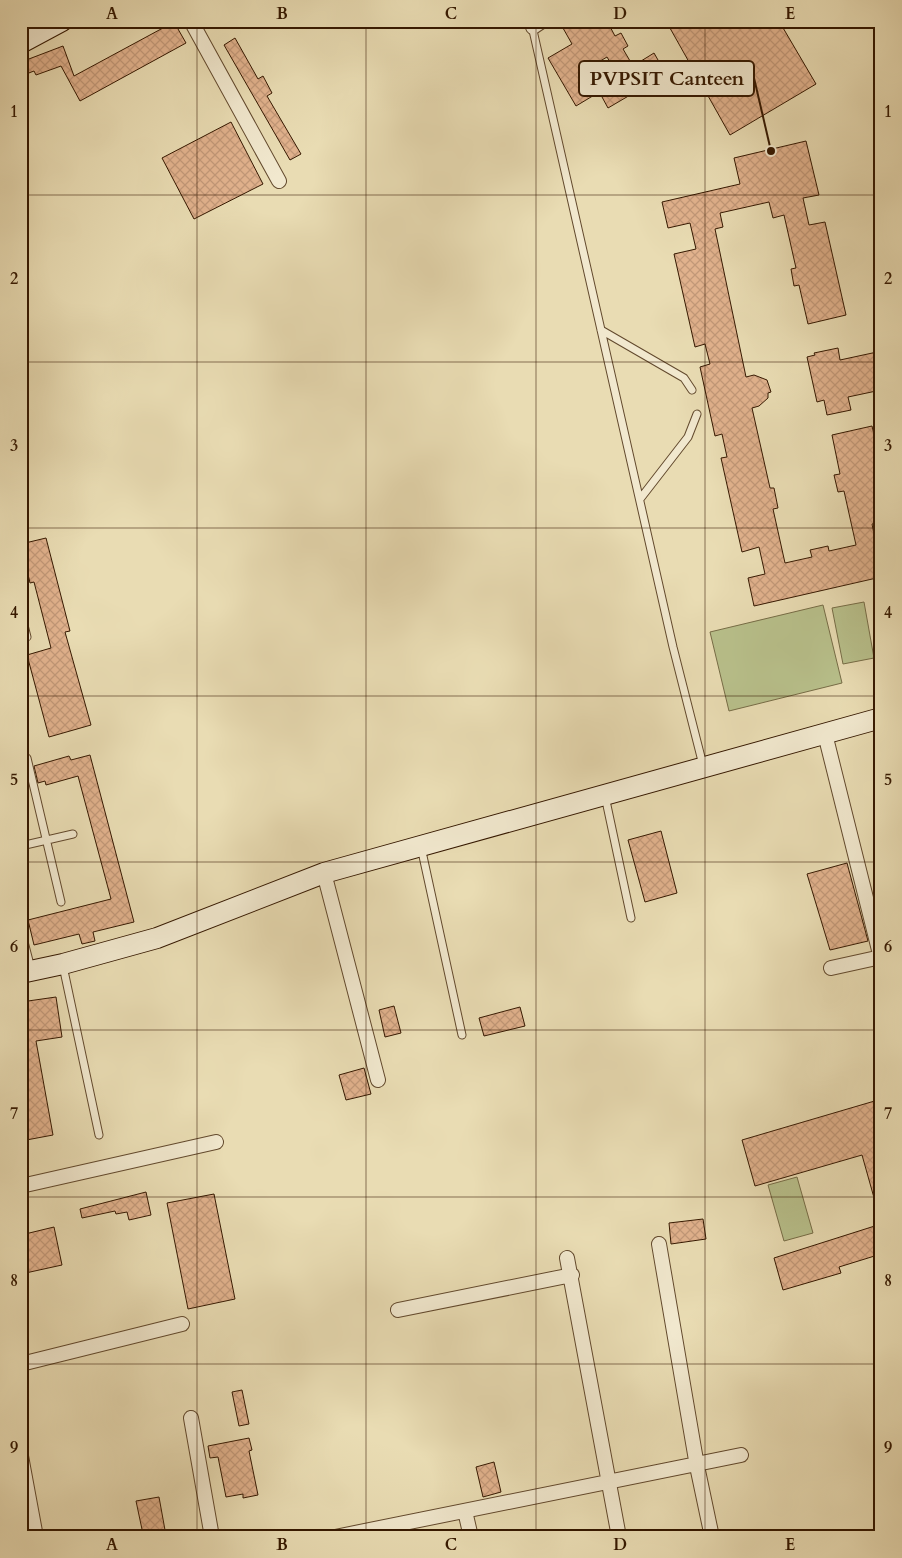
<svg xmlns="http://www.w3.org/2000/svg" width="902" height="1558" font-family="Cardo,serif">
<style>
.pitch{fill:#b8c08b;stroke:#766c46}
.building{fill:url(#building-cross-hatch);stroke:#351800}
.lines{fill:none;stroke-linecap:round;stroke-linejoin:round}
.lane-casing{stroke:#62492d;stroke-width:9}
.street-casing{stroke:#62492d;stroke-width:16}
.secondary-casing{stroke:#351800;stroke-width:22}
.lane{stroke:#f1e8ce;stroke-width:7}
.street{stroke:#f1e8ce;stroke-width:14}
.secondary{stroke:#f1e8ce;stroke-width:20}
.grid{fill:none;stroke:#351800;stroke-width:1;stroke-opacity:0.55}
.leader{fill:none;stroke:#351800;stroke-width:2}
.callout-dot{fill:#351800;stroke:#f1e8ce;stroke-width:2}
.callout{fill:#f1e8ce;stroke:#351800;stroke-width:2}
.callout-label{font-size:20px;text-anchor:middle;font-weight:bold;fill:#351800}
.neatline{fill:none;stroke:#351800;stroke-width:2}
.grid-label{font-size:16px;text-anchor:middle;font-weight:bold;fill:#351800}
</style>
<defs>
<pattern id="building-cross-hatch" width="8" height="8" patternUnits="userSpaceOnUse" patternTransform="scale(1.25)"><rect width="8" height="8" fill="#e1b28d"/><path d="M0 0l8 8M0 8l8-8" fill="none" stroke="#c29878"/></pattern>
</defs>
<rect width="100%" height="100%" fill="#e9dcb3"/>
<filter id="stains"><feTurbulence type="fractalNoise" baseFrequency=".004" numOctaves="4"/><feColorMatrix values="0 0 0 0 .2 0 0 0 0 .09 0 0 0 0 .02 0 0 0 .5 -.17"/></filter>
<radialGradient id="worn" r=".72"><stop offset=".6" stop-color="#630" stop-opacity="0"/><stop offset="1" stop-color="#630" stop-opacity=".3"/></radialGradient>
<path class="pitch" d="M864,602L874,658L843,664L832,608Z
M823,605L842,683L729,711L710,632Z
M797,1177L813,1233L784,1241L768,1185Z"/>
<path class="building" d="M559,21H607L615,36L621,33L628,46L623,49L633,66L654,53L666,74L608,108L596,86L617,74L607,57L583,71L596,94L576,106L548,58L572,44Z
M666,21H779L816,84L730,135Z
M174,22L186,43L80,101L61,66L36,75L34,71L21,76V62L63,46L74,76Z
M235,38L258,79L263,76L272,93L267,96L301,154L290,160L224,45Z
M231,122L263,184L194,219L162,158Z
M806,141L819,195L803,198L809,225L825,222L846,315L808,324L799,285L794,286L791,269L796,268L784,215L773,218L769,202L720,213L723,227L715,229L746,377L754,375L767,380L771,392L768,393V398L759,406L752,408L770,488H774L778,508L773,509L785,563L812,557L810,550L828,546L829,551L856,545L844,491L838,492L834,475L840,474L832,435L872,426L881,465V522L872,524L877,550L881,549V577L754,606L748,578L765,574L759,547L742,552L721,458L727,457L722,434L715,436L700,367L710,364L705,344L695,347L674,254L696,249L690,223L668,228L662,202L740,184L734,158Z
M838,348L840,360L877,352L881,369V390L848,397L851,410L827,415L824,400L817,402L807,357L815,355L814,353Z
M46,538L70,631L65,632L91,725L49,737L27,655L51,648L34,582L30,583L21,544Z
M90,755L134,922L93,932L95,941L82,944L79,934L34,945L28,920L111,899L78,776L46,785L45,781L38,783L34,766L69,756L71,760Z
M661,831L677,893L645,902L628,840Z
M847,863L868,941L830,950L807,874Z
M56,997L62,1037L36,1041L53,1135L21,1141V1002Z
M394,1006L401,1033L385,1037L379,1010Z
M520,1007L525,1026L484,1036L479,1018Z
M364,1068L371,1094L346,1100L339,1075Z
M878,1100L881,1111V1212H878L862,1155L755,1186L742,1140Z
M146,1192L151,1215L129,1220L127,1212L116,1214L115,1211L82,1218L80,1209Z
M214,1194L235,1299L188,1309L167,1203Z
M703,1219L706,1239L671,1244L669,1223Z
M881,1224V1254L839,1267L841,1273L783,1290L774,1258Z
M54,1227L62,1265L21,1274V1235Z
M242,1390L249,1424L239,1426L232,1392Z
M249,1438L252,1450L249,1451L258,1495L243,1498V1494L226,1497L218,1457L210,1458L208,1446Z
M494,1462L501,1492L483,1497L476,1467Z
M159,1497L165,1530L143,1534L136,1501Z"/>
<g class="lines">
<g class="lane-casing">
<path id="lane" d="M532,26L673,647L703,765
M601,330L684,378L692,390
M640,499L688,437L697,414
M21,613L27,637
M27,758L61,902
M605,796L631,918
M21,846L73,834
M421,847L462,1035
M63,966L99,1135"/>
</g>
<g class="street-casing">
<path id="street" d="M191,21L279,181
M533,27L542,21
M825,734L881,958
M324,873L378,1080
M21,944L28,971
M831,968L881,957
M21,1186L216,1142
M659,1244L697,1466L712,1537
M567,1258L619,1537
M398,1310L572,1275
M21,1364L182,1324
M191,1418L212,1537
M21,1456L36,1537
M465,1511L471,1537
M335,1537L741,1455"/>
</g>
<g class="secondary-casing">
<path id="secondary" d="M21,43L62,21
M21,973L63,964L157,938L324,873L881,718"/>
</g>
<use href="#lane" class="lane"/>
<use href="#street" class="street"/>
<use href="#secondary" class="secondary"/>
</g>
<path class="grid" d="M197,21V1537M366,21V1537M536,21V1537M705,21V1537M21,195H881M21,362H881M21,528H881M21,696H881M21,862H881M21,1030H881M21,1197H881M21,1364H881"/>
<path class="leader" d="M771 151L754 78"/>
<circle class="callout-dot" cx="771" cy="151" r="5"/>
<rect class="callout" x="579" y="61" width="175" height="35" rx="5"/>
<g class="callout-label">
<text x="667" y="85">PVPSIT Canteen</text>
</g>
<rect width="902" height="1558" fill="none" stroke="#e9dcb3" stroke-width="55"/>
<rect x="28" y="28" width="846" height="1502" class="neatline"/>
<g class="grid-label">
<text x="112" y="19">A</text>
<text x="282" y="19">B</text>
<text x="451" y="19">C</text>
<text x="620" y="19">D</text>
<text x="790" y="19">E</text>
<text x="14" y="117">1</text>
<text x="888" y="117">1</text>
<text x="14" y="284">2</text>
<text x="888" y="284">2</text>
<text x="14" y="451">3</text>
<text x="888" y="451">3</text>
<text x="14" y="618">4</text>
<text x="888" y="618">4</text>
<text x="14" y="785">5</text>
<text x="888" y="785">5</text>
<text x="14" y="952">6</text>
<text x="888" y="952">6</text>
<text x="14" y="1119">7</text>
<text x="888" y="1119">7</text>
<text x="14" y="1286">8</text>
<text x="888" y="1286">8</text>
<text x="14" y="1453">9</text>
<text x="888" y="1453">9</text>
<text x="112" y="1550">A</text>
<text x="282" y="1550">B</text>
<text x="451" y="1550">C</text>
<text x="620" y="1550">D</text>
<text x="790" y="1550">E</text>
</g>
<rect width="100%" height="100%" filter="url(#stains)"/>
<rect width="100%" height="100%" fill="url(#worn)"/>
</svg>
